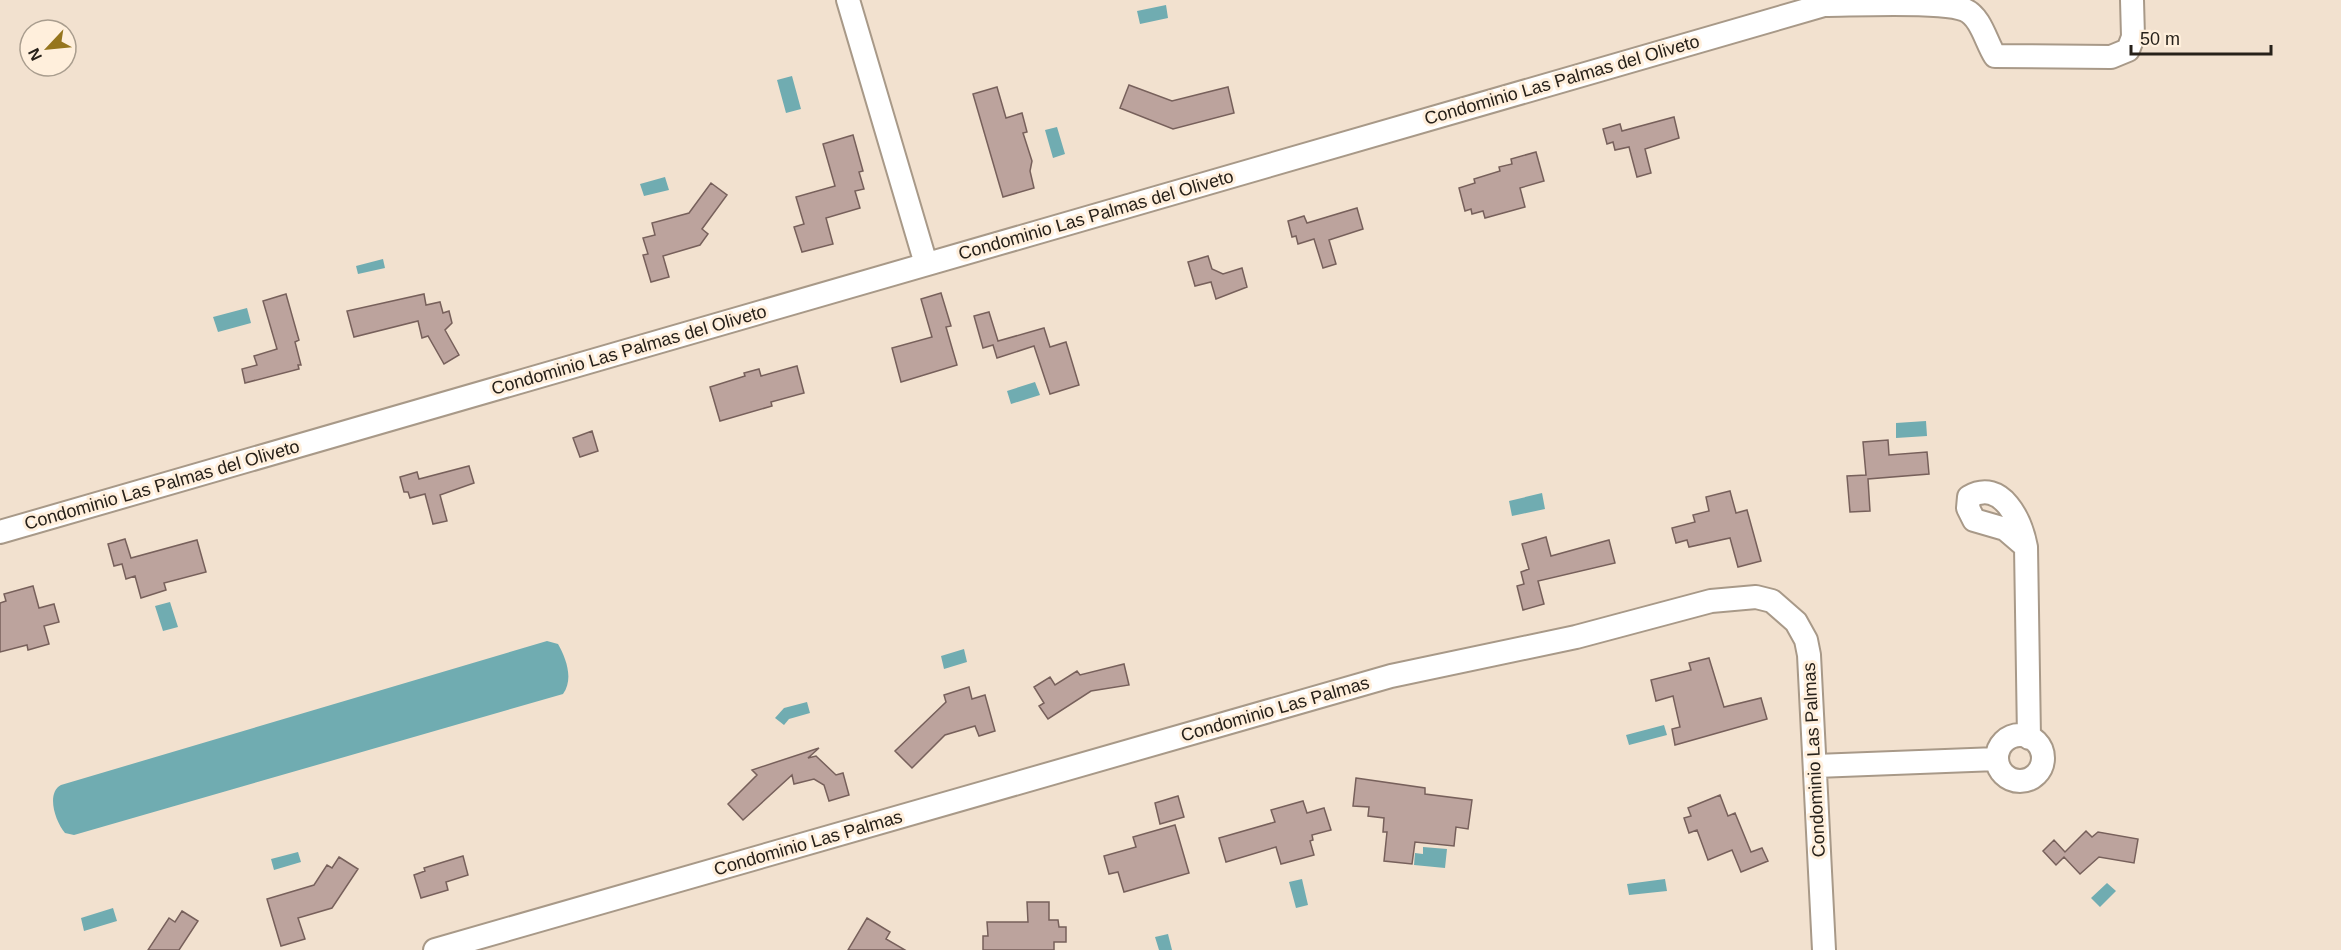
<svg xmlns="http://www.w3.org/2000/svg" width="2341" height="950" font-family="Helvetica,sans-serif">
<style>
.water{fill:#70acb1}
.building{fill:#bca39d;stroke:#77605b;stroke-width:1.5}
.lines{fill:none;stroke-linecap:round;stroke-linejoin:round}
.minor-casing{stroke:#a89988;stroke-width:26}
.minor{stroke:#fff;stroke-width:22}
.labels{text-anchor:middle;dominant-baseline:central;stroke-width:6;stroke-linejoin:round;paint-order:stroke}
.street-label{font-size:18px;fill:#27211a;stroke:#ffefdc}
</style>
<rect width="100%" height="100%" fill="#f2e1cf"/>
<path class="water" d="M1166,5L1168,18L1140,24L1137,11Z
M792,76L801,109L786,113L777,80Z
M1057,127L1065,154L1053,158L1045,130Z
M665,177L669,190L644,196L640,184Z
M383,259L385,268L358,274L356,266Z
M247,308L251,323L218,332L213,317Z
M1035,382L1040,395L1011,404L1007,391Z
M1926,421L1927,436L1896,438V423Z
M1542,493L1545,509L1512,516L1509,501Z
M170,602L178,627L163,631L155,606Z
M547,641L558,644C566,658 574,679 563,694L74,835L65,833C55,821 46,793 61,785Z
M964,649L967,662L944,669L941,656Z
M807,702L810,713L789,719L784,725L775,718L784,708Z
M1664,725L1667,735L1629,745L1626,735Z
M1423,847L1447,849L1445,868L1414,865L1415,853L1423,854Z
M298,852L301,862L274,870L271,859Z
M1302,879L1308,905L1296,908L1289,882Z
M1665,879L1667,891L1629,895L1627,884Z
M2107,883L2116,891L2100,907L2091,898Z
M113,908L117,921L84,931L81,918Z
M1168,934L1172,950H1159L1155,937Z"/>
<path class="building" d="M1129,85L1172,101L1228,87L1234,113L1173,129L1120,108Z
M997,87L1006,118L1022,113L1027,132L1023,133L1032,161L1030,171L1034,188L1003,197L973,94Z
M1674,117L1679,138L1645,149L1651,173L1637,177L1629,147L1615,150L1613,142L1607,144L1603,129L1620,124L1622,131Z
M853,135L863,171L859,172L864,189L855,191L860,208L826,218L833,244L802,252L794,227L804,224L796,197L835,186L823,144Z
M1536,152L1544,181L1520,188L1525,207L1485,218L1483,211L1472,214L1471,209L1465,211L1459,188L1475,183L1474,179L1500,171L1499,167L1512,164L1511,159Z
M711,183L727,195L702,229L708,234L700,245L663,256L669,277L651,282L643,255L648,254L643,238L655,235L652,223L689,213Z
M1357,208L1363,229L1329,240L1336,264L1323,268L1314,239L1298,244L1296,236L1292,237L1288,221L1304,216L1307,223Z
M1208,256L1212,269L1223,274L1242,268L1247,287L1216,299L1211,282L1195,286L1188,262Z
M941,293L951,326L946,327L957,365L901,382L892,348L932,337L921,299Z
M286,294L299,340L295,342L301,365H298L299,369L245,383L242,369L257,365L254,356L277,349L263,301Z
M424,294L426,305L440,302L443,313L449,311L452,323L445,330L459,355L444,364L428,336L422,338L418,321L354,337L347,311Z
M989,312L998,341L1044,328L1050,347L1066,342L1079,385L1050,394L1034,346L997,358L993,345L983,348L974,316Z
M797,366L804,393L771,402L772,406L720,421L710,387L745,376L744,373L759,369L761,376Z
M592,431L598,451L580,457L573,438Z
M1888,440L1889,455L1927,452L1929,474L1868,479L1870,511L1850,512L1847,476L1866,475L1863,442Z
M469,466L474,483L440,495L447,521L433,524L425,494L410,498L408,492H404L400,477L417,472L419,479Z
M1730,491L1736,513L1747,510L1761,561L1738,567L1730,538L1689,547L1687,540L1676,543L1672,528L1695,522L1693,515L1709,511L1706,497Z
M1546,537L1551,556L1609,540L1615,563L1538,581L1544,604L1523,610L1517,586L1524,584L1521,572L1529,569L1522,544Z
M125,539L131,558L197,540L206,572L164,583L166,590L141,598L135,576L126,579L122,564L114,566L108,544Z
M33,586L39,608L54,604L59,622L44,626L49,644L28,650L27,645L0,652V603L6,601L4,594Z
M1709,658L1724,707L1761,698L1767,719L1675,745L1672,729L1680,727L1673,696L1656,701L1651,680L1691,670L1689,663Z
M1124,664L1129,685L1091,691L1048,719L1039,706L1044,703L1034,687L1050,677L1055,685L1077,671L1080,675Z
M969,687L972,699L985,695L995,731L979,736L975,726L945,735L912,768L895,751L946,702L944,695Z
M819,748L808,758L816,756L836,775L843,773L849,795L829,801L824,785L814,779L794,784L792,775L743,820L728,804L757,775L752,770Z
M1356,778L1425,788V794L1472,800L1468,829L1456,827L1454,846L1415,842L1412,864L1384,861L1387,832H1383L1384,818L1368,816L1369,807L1353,806Z
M1720,795L1728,816L1735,813L1751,852L1762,848L1768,861L1741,872L1732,850L1708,860L1697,830L1689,833L1684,818L1691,816L1688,808Z
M1178,796L1184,817L1160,824L1155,803Z
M1303,801L1307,813L1324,808L1331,830L1312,835L1313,840L1310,841L1314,855L1281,864L1276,847L1226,862L1219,838L1275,822L1271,810Z
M1175,825L1189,873L1124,892L1118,872L1109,874L1104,856L1136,847L1133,837Z
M2086,831L2092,837L2098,832L2138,839L2134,863L2099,857L2080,874L2064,857L2056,865L2043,851L2054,840L2065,852Z
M463,856L468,875L446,882L448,890L421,898L414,875L425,871L424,868Z
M339,857L358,869L332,908L298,918L305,939L281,946L267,899L314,885L327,865L332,868Z
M1027,902H1049V920H1058L1059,927H1066V942H1054V950H983V936H988L987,922H1028Z
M182,911L198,921L179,950H148L169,918L175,922Z
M867,918L890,932L886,939L905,950H848Z"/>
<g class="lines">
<g class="minor-casing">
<path id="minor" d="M848,0L926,264
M0,532L1824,5C1853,5 1943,0 1965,10C1981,17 1986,42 1995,56L2111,57L2128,50L2133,37L2132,0
M2026,547L2005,529L1974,520L1968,508L1969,497C2002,478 2021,521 2026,547L2029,738
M1997 758a23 23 0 1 1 46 0a23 23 0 1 1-46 0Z
M1816,766L1997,759
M435,950L1391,676L1576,637L1711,601L1756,597L1772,601L1796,622L1806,640L1809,655L1824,950"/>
</g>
<use href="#minor" class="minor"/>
</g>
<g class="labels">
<g class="street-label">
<text transform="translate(1562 80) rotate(-16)">Condominio Las Palmas del Oliveto</text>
<text transform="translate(1096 215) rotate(-16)">Condominio Las Palmas del Oliveto</text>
<text transform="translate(629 350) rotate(-16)">Condominio Las Palmas del Oliveto</text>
<text transform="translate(162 485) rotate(-16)">Condominio Las Palmas del Oliveto</text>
<text transform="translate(1275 709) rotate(-16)">Condominio Las Palmas</text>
<text transform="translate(1814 760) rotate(-93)">Condominio Las Palmas</text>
<text transform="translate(808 843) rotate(-16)">Condominio Las Palmas</text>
</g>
</g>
<g transform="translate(48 48) rotate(244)"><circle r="28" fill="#ffefdc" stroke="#a99d8e" stroke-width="1.5"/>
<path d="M0-4.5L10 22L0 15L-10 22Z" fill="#96751d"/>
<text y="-9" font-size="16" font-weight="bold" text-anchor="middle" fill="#27211a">N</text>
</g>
<path d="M2131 45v9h140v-9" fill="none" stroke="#27211a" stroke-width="3"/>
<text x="2140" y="45" font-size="18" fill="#27211a" stroke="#ffefdc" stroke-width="4.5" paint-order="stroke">50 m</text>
</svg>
